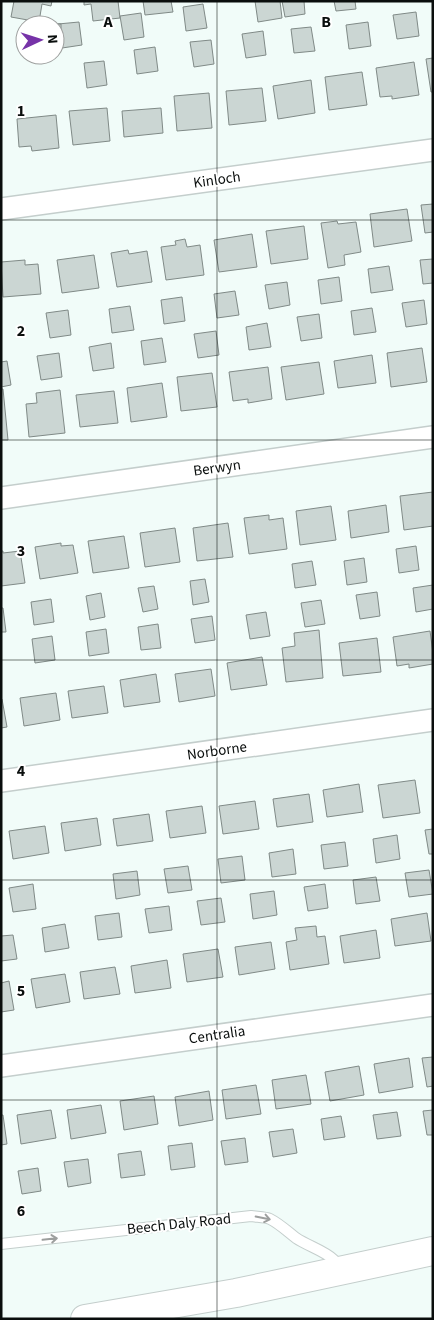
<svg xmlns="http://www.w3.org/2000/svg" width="434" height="1320" font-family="'Source Sans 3',sans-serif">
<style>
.building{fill:#cbd6d3;stroke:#808a87}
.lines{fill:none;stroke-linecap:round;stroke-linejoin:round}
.lane-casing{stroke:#c4cecc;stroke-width:12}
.street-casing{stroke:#c4cecc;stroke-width:24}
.secondary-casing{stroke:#c4cecc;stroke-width:30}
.lane{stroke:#fff;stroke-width:10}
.street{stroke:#fff;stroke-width:21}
.secondary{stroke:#fff;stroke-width:28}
.oneway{stroke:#9d9f9e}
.grid{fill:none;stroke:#0a0e0d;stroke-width:1;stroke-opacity:0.55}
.labels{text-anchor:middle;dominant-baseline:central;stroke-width:4;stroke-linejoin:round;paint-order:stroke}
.street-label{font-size:15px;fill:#0a0e0d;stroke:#fff}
.grid-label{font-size:16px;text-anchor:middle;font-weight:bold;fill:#0a0e0d;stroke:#fff;stroke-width:4;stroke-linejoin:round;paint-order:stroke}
</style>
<rect width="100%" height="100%" fill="#f1fcf9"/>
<path class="building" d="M14,1H52L51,6L42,4L39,22L11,17Z
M84,1H118L120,18L93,21L91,4L84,5Z
M143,1H171L173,12L145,15Z
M255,1H280L282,18L258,22Z
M282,1H304L305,14L285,17Z
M334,1H355L356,9L336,11Z
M203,4L207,28L186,31L183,7Z
M416,12L419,36L397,39L393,15Z
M141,13L144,37L124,40L120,16Z
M79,22L82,45L62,48L58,24Z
M368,22L371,46L349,49L346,25Z
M40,23L61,24V45L55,44V25H40Z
M311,27L315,51L294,53L291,29Z
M263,31L266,55L246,58L242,34Z
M211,40L214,64L194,67L190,42Z
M155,47L158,71L137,74L134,50Z
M433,58V92H431L426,59Z
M104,61L107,85L87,88L84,63Z
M414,62L419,95L392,99V96L380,97L376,68Z
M362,72L367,105L329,110L325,77Z
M311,80L315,113L278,119L273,86Z
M262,88L266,121L229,125L226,91Z
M209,93L212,128L177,131L174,96Z
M107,108L110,141L73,145L69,111Z
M161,108L163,133L124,137L122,111Z
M56,115L59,148L32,151L31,146L19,147L17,119Z
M433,204V232L425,233L421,205Z
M407,209L412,241L374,247L370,214Z
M337,221L338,224L356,222L361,252L344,255L345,265L328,268L321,223Z
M304,226L308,259L271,264L266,231Z
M252,234L257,267L219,272L214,240Z
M185,239L187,247L200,245L204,275L166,280L161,247L176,245L175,241Z
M128,250L129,254L147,251L152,282L117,287L111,253Z
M94,255L99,288L62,293L57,260Z
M433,259V283L423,284L420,260Z
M25,260V265L38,264L41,294L3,297L1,262Z
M389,266L393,290L371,293L368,269Z
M339,277L342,301L321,304L318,280Z
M287,282L290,305L269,309L265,285Z
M235,291L239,315L217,318L214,294Z
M182,297L185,321L164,324L161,300Z
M424,300L427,324L406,327L402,303Z
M130,306L134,330L112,333L109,309Z
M372,308L376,332L354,335L351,311Z
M68,310L71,335L50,338L46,313Z
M319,314L322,338L301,341L297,317Z
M267,323L271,347L249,350L246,327Z
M216,331L219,355L198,358L194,334Z
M162,338L166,362L144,365L141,341Z
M111,343L114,368L93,371L89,347Z
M422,348L427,382L391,387L387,353Z
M59,353L62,377L41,380L37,356Z
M372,355L376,383L338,388L334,361Z
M7,361L11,385L1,387V362Z
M319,362L324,394L286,400L281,367Z
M268,367L272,399L248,403V399L233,401L229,372Z
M212,373L217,407L181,411L177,377Z
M162,383L167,417L131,422L127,388Z
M1,389H3L8,440H1Z
M60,390L65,433L29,437L26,404L37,403L36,393Z
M114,391L118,423L80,427L76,395Z
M433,492V526L404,530L400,496Z
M386,505L389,532L351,538L348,511Z
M331,506L336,540L300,545L296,511Z
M269,515V520L283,518L287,549L249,554L244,518Z
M228,523L233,557L197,561L193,528Z
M175,528L180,562L145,567L140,533Z
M124,536L129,568L93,573L88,541Z
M61,543V546L73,545L78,573L40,579L35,547Z
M416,546L419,570L399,573L396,549Z
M1,551H3V553L20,551L25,583L1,586Z
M364,558L367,582L347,585L344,561Z
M312,561L316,585L295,588L292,564Z
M205,579L209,602L193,605L190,581Z
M433,585V609L416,612L413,588Z
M154,586L158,609L143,612L138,588Z
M377,592L380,616L360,619L356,595Z
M101,593L105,617L90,620L86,596Z
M51,599L54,622L34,625L31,602Z
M321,600L325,624L305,627L301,603Z
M1,608H3L6,632H1Z
M266,612L270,636L250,639L246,615Z
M212,616L215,640L195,643L191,619Z
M158,624L161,648L141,650L138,627Z
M106,629L109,653L89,656L86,632Z
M319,630L323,678L286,682L282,648L295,646L294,633Z
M430,631L433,653V664L409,668V664L397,666L393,637Z
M52,636L55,660L35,663L32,639Z
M377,638L381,672L343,676L339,643Z
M262,657L267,685L231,690L227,663Z
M211,669L215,696L179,702L175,674Z
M156,674L160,702L124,707L120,680Z
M104,686L108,713L72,718L68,691Z
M56,693L60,720L24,726L20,698Z
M2,699L7,727L1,728V700Z
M415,780L420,813L383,818L378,785Z
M359,784L363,812L327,817L323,790Z
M309,794L313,822L277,827L273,799Z
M255,801L259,829L223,834L219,806Z
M202,806L206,833L170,838L166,811Z
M149,814L153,841L117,846L113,819Z
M97,818L101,845L65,851L61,823Z
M45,826L49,853L13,859L9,831Z
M433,829V854H429L425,830Z
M397,835L400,859L376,863L373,839Z
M345,842L348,866L324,869L321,845Z
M293,849L296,874L272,877L269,853Z
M242,856L245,880L221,883L218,859Z
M188,866L192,890L168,893L164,869Z
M429,870L433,894L409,897L405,873Z
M137,871L140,895L116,899L113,874Z
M376,877L380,901L356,904L353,880Z
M33,884L36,909L13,912L9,888Z
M325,884L328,908L308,911L304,887Z
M274,891L277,915L253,919L250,894Z
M221,898L225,922L201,925L197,901Z
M169,906L172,930L149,933L145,909Z
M119,913L122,937L98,940L95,916Z
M427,913L431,941L395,946L391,919Z
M65,924L69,948L45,952L42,928Z
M316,926L317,937L325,936L329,964L290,970L286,942L297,940L295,928Z
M376,930L380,958L344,963L340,936Z
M13,935L17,959L1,961V936Z
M271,942L275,969L239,975L235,947Z
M218,949L223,977L187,982L183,954Z
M167,960L171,988L135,993L131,966Z
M115,967L120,994L84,999L80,972Z
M65,974L70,1002L36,1008L31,979Z
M9,981L14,1010L1,1012V983Z
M433,1057V1086L427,1087L422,1058Z
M409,1058L413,1087L379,1093L374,1064Z
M359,1066L364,1095L330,1101L325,1072Z
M306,1075L311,1104L276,1109L272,1080Z
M256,1085L261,1114L226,1119L222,1090Z
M209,1091L213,1120L179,1126L175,1097Z
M154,1096L158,1124L124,1130L120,1101Z
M101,1105L106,1133L71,1139L67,1110Z
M51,1110L56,1138L21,1144L17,1115Z
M433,1110V1135H427L423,1111Z
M397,1112L401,1136L377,1139L373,1115Z
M1,1115H3L7,1144L1,1145Z
M341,1116L345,1137L324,1140L321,1119Z
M293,1129L297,1153L273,1157L269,1132Z
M245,1138L248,1162L225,1165L221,1141Z
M192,1143L195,1167L171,1170L168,1146Z
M141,1151L145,1175L121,1178L118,1154Z
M88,1159L91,1183L68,1187L64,1162Z
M38,1168L41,1191L22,1194L18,1171Z"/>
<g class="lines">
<g class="lane-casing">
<path id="lane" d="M1,1244L251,1216C257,1217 265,1217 270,1219C280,1224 288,1232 296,1238C308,1246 325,1251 334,1260L336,1269"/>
</g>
<g class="street-casing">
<path id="street" d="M1,209L433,150
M1,498L433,437
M1,781L433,720
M1,1066L433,1005"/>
</g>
<g class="secondary-casing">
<path id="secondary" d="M85,1319L236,1293L433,1251"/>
</g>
<use href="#lane" class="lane"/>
<use href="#street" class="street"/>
<use href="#secondary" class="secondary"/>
</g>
<defs><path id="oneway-shaft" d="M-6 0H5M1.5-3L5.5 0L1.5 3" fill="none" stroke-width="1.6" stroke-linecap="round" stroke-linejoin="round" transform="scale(1.25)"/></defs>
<g class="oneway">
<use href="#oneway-shaft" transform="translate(263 1218) rotate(11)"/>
<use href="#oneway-shaft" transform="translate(50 1239) rotate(-6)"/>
</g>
<path class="grid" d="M217,1V1319M1,220H433M1,440H433M1,660H433M1,880H433M1,1100H433"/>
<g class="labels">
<g class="street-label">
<text transform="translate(217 180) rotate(-8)">Kinloch</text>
<text transform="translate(217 468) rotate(-8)">Berwyn</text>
<text transform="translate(217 751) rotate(-8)">Norborne</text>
<text transform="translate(217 1035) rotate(-8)">Centralia</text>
<text transform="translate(179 1224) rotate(-6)">Beech Daly Road</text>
</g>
</g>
<g class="grid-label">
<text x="108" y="27">A</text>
<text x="326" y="27">B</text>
<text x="21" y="116">1</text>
<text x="21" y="336">2</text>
<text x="21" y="556">3</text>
<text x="21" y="776">4</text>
<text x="21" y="996">5</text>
<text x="21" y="1216">6</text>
</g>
<rect width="434" height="1320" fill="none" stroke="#0a0e0d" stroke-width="5"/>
<g transform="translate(40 40) rotate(86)"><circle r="24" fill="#ffffff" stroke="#9d9f9e"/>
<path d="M0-4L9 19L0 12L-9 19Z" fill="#7633a8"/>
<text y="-8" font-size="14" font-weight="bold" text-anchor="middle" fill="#0a0e0d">N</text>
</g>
</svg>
